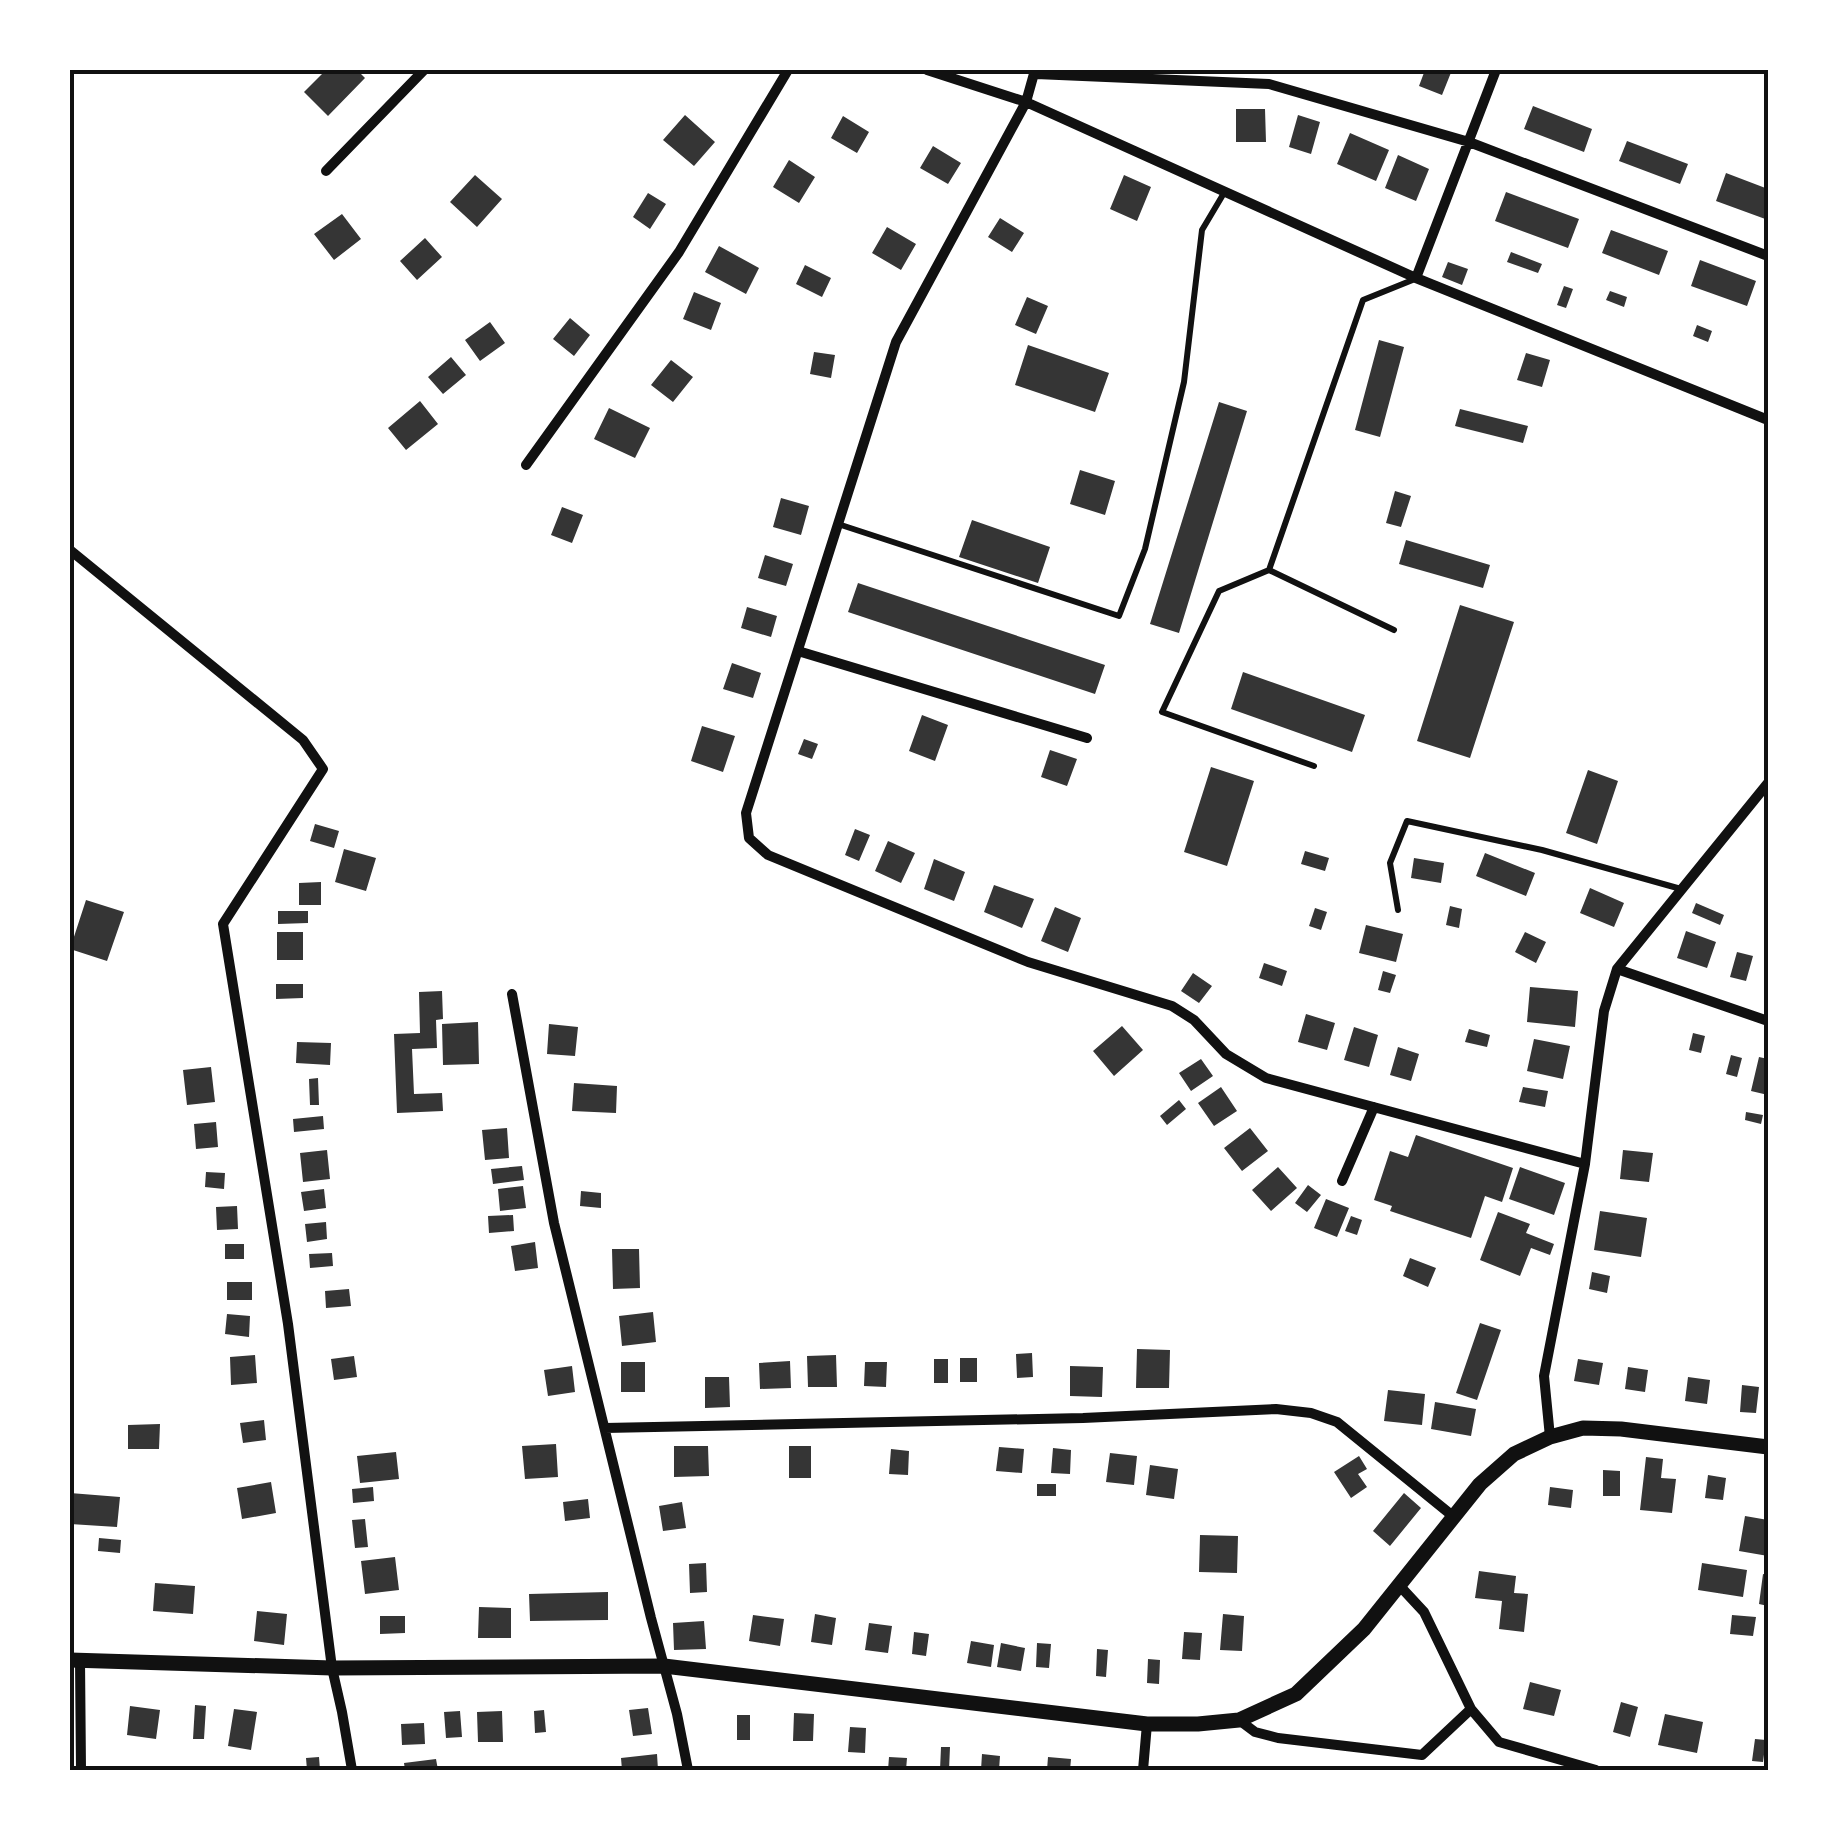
<svg xmlns="http://www.w3.org/2000/svg" width="1838" height="1840" font-family="'Open Sans',sans-serif">
<style>
.building{fill:#353535}
.lines{fill:none;stroke-linecap:round;stroke-linejoin:round}
.service{stroke:#111;stroke-width:6}
.minor{stroke:#111;stroke-width:10}
.secondary{stroke:#111;stroke-width:15}
.neatline{fill:none;stroke:#111;stroke-width:4}
</style>
<rect width="100%" height="100%" fill="#fff"/>
<path class="building" d="M326,70H357L365,78L328,116L304,92Z
M1425,70H1452L1442,95L1419,86Z
M1533,106L1592,129L1584,152L1524,129Z
M1236,109H1265L1266,142H1236Z
M685,115L715,142L694,166L663,140Z
M1298,115L1320,122L1311,154L1289,147Z
M843,116L869,132L857,153L831,138Z
M1350,133L1389,150L1376,181L1337,164Z
M1627,141L1688,164L1680,184L1619,161Z
M933,146L961,163L948,184L920,168Z
M1398,155L1429,169L1416,201L1385,188Z
M789,160L815,177L799,203L773,187Z
M1726,173L1768,189V220L1716,201Z
M475,175L502,199L477,227L450,202Z
M1124,175L1151,187L1137,221L1110,209Z
M1506,192L1579,219L1568,248L1495,221Z
M648,193L666,204L650,229L633,217Z
M342,214L361,239L334,260L314,234Z
M1000,218L1024,233L1012,252L988,237Z
M887,227L916,244L901,270L872,253Z
M1611,230L1668,251L1659,275L1602,253Z
M425,238L442,257L417,280L400,261Z
M719,246L759,268L746,294L705,272Z
M1511,252L1542,264L1538,273L1507,262Z
M1700,260L1756,281L1747,306L1691,286Z
M1448,262L1468,269L1462,285L1442,277Z
M805,265L831,278L822,297L796,284Z
M1564,286L1573,289L1566,308L1557,305Z
M1610,291L1627,297L1624,307L1606,300Z
M694,292L721,303L711,330L683,319Z
M1027,297L1048,306L1036,334L1015,325Z
M570,318L590,335L574,356L553,339Z
M490,322L505,343L480,361L465,340Z
M1697,325L1712,331L1708,342L1693,336Z
M1379,340L1404,347L1380,437L1355,430Z
M1028,345L1109,373L1095,412L1015,385Z
M814,352L835,355L831,378L810,374Z
M1526,353L1550,360L1542,387L1517,380Z
M451,357L466,375L443,394L428,377Z
M671,360L693,377L673,402L651,385Z
M420,401L438,424L406,450L388,428Z
M1219,402L1247,411L1179,633L1150,624Z
M609,408L650,428L635,458L594,439Z
M1460,409L1528,426L1523,443L1455,426Z
M1080,470L1115,481L1105,515L1070,504Z
M1395,491L1411,496L1401,527L1386,523Z
M781,498L809,506L801,535L773,527Z
M562,507L583,515L572,543L551,535Z
M972,520L1050,547L1038,583L959,557Z
M1406,540L1490,565L1483,588L1399,564Z
M765,555L793,564L786,586L758,578Z
M858,583L1105,665L1095,694L848,612Z
M1460,605L1514,622L1470,758L1417,741Z
M747,607L777,616L771,637L741,628Z
M732,663L761,673L753,698L723,689Z
M1243,672L1365,715L1352,752L1231,709Z
M922,715L948,725L935,761L909,751Z
M702,726L735,736L723,772L691,761Z
M804,739L818,744L812,759L798,754Z
M1050,750L1077,759L1067,786L1041,777Z
M1211,767L1254,781L1227,866L1184,852Z
M1588,770L1618,781L1597,844L1566,833Z
M315,824L339,831L334,848L310,841Z
M855,829L870,835L859,861L845,855Z
M888,841L915,853L901,883L875,871Z
M344,849L376,858L366,891L335,882Z
M1305,851L1329,858L1325,871L1301,864Z
M1485,853L1535,873L1526,896L1476,876Z
M1414,858L1444,863L1441,883L1411,878Z
M934,859L965,872L954,901L924,889Z
M321,882V905H299V883Z
M994,885L1034,899L1022,928L984,912Z
M1590,888L1624,903L1614,927L1580,913Z
M86,900L124,912L107,961L70,949Z
M1696,903L1724,915L1720,925L1692,913Z
M1450,906L1462,909L1459,928L1446,925Z
M1055,907L1081,918L1068,952L1041,941Z
M1315,908L1327,912L1321,930L1309,926Z
M278,911H308V923L278,924Z
M1366,925L1403,934L1396,962L1359,953Z
M1686,931L1716,942L1707,968L1677,958Z
M277,932H303V960H277Z
M1525,932L1546,942L1536,963L1515,952Z
M1737,952L1753,956L1746,981L1730,977Z
M1264,963L1287,971L1282,986L1259,978Z
M1383,971L1396,975L1390,993L1378,990Z
M1193,973L1212,986L1199,1003L1181,991Z
M276,984H303V998L276,999Z
M1530,987L1578,991L1575,1027L1527,1022Z
M442,991L443,1019L436,1020L437,1048L412,1049L414,1094L442,1093L443,1111L397,1113L394,1034L420,1033L419,992Z
M1306,1014L1335,1023L1327,1050L1298,1042Z
M478,1022L479,1064L443,1065L442,1024Z
M549,1024L578,1027L575,1056L547,1054Z
M1122,1026L1143,1050L1114,1076L1093,1051Z
M1354,1027L1378,1035L1369,1067L1344,1060Z
M1469,1029L1490,1035L1487,1047L1465,1042Z
M1693,1033L1705,1036L1701,1053L1689,1050Z
M1534,1039L1570,1046L1563,1079L1527,1071Z
M297,1042L331,1043L330,1065L296,1063Z
M1398,1047L1419,1054L1411,1081L1390,1075Z
M1731,1055L1742,1058L1737,1077L1726,1074Z
M1759,1057L1768,1059V1095L1751,1091Z
M1201,1059L1213,1076L1191,1091L1179,1073Z
M211,1067L215,1102L187,1105L183,1070Z
M318,1078L319,1105H310L309,1079Z
M574,1083L617,1086L616,1113L572,1111Z
M1221,1087L1237,1111L1214,1126L1198,1103Z
M1523,1087L1548,1091L1545,1107L1519,1102Z
M1179,1100L1186,1109L1167,1125L1160,1116Z
M1746,1112L1763,1115L1761,1124L1745,1120Z
M323,1116L324,1129L294,1132L293,1119Z
M216,1122L218,1147L196,1149L194,1124Z
M507,1128L509,1158L485,1160L482,1130Z
M1250,1128L1268,1151L1242,1171L1224,1148Z
M1416,1135L1513,1168L1502,1202L1485,1196L1471,1238L1390,1211L1392,1206L1374,1200L1390,1151L1408,1157Z
M327,1150L330,1179L303,1182L300,1153Z
M1623,1150L1653,1153L1649,1182L1620,1179Z
M522,1166L524,1180L493,1184L491,1169Z
M1278,1167L1297,1188L1271,1211L1252,1190Z
M1520,1167L1565,1183L1554,1215L1509,1199Z
M206,1172L225,1173L224,1189L205,1187Z
M1308,1185L1321,1195L1307,1212L1295,1203Z
M523,1186L526,1208L500,1211L498,1189Z
M324,1189L326,1208L304,1211L301,1192Z
M581,1191L601,1193V1208L580,1206Z
M1326,1199L1349,1208L1337,1237L1314,1228Z
M237,1206L238,1229L217,1230L216,1207Z
M1600,1211L1647,1218L1641,1257L1594,1250Z
M1498,1212L1530,1224L1526,1233L1554,1244L1550,1255L1531,1248L1520,1276L1480,1260Z
M513,1215L514,1231L489,1233L488,1216Z
M1351,1216L1362,1220L1357,1235L1345,1231Z
M326,1222L327,1239L307,1242L305,1224Z
M535,1242L538,1268L515,1271L511,1246Z
M225,1244H244V1259H225Z
M612,1249H639L640,1288L613,1289Z
M332,1253L333,1266L310,1268L309,1254Z
M1410,1258L1436,1268L1428,1287L1403,1276Z
M1592,1272L1610,1276L1607,1293L1589,1289Z
M227,1282H252V1300H227Z
M349,1289L351,1306L326,1308L325,1291Z
M653,1312L656,1342L622,1346L619,1316Z
M227,1314L250,1316L249,1337L225,1334Z
M1480,1323L1501,1330L1477,1400L1456,1393Z
M1137,1349L1170,1350L1169,1388H1136Z
M1032,1353L1033,1377L1017,1378L1016,1354Z
M255,1355L257,1383L231,1385L230,1357Z
M836,1355L837,1387H808L807,1356Z
M354,1356L357,1377L334,1380L331,1359Z
M960,1358H977V1382H960Z
M934,1359H948V1383H934Z
M1578,1359L1603,1363L1599,1385L1574,1381Z
M790,1361L791,1388L760,1389L759,1363Z
M621,1362H645V1392H621Z
M865,1362H887L886,1387L864,1386Z
M572,1366L575,1392L548,1396L544,1370Z
M1070,1366L1103,1367L1102,1397L1070,1396Z
M1628,1367L1648,1370L1645,1392L1625,1389Z
M705,1377H729L730,1407L705,1408Z
M1688,1377L1710,1380L1707,1404L1685,1401Z
M1742,1385L1759,1387L1756,1413L1740,1412Z
M1388,1390L1425,1394L1422,1425L1384,1421Z
M1435,1402L1476,1409L1471,1436L1431,1429Z
M264,1420L266,1440L243,1443L240,1423Z
M160,1424L159,1449H128V1425Z
M556,1444L558,1477L525,1479L522,1446Z
M674,1446H708L709,1476L674,1477Z
M789,1446H811V1478H789Z
M999,1447L1024,1449L1022,1473L996,1471Z
M1053,1448L1071,1450L1070,1474L1051,1473Z
M891,1449L909,1451L908,1475L889,1474Z
M396,1452L399,1479L360,1483L357,1456Z
M1110,1453L1137,1456L1134,1485L1106,1482Z
M1359,1456L1367,1469L1358,1474L1367,1487L1351,1498L1334,1472Z
M1646,1457L1663,1459L1661,1478L1676,1479L1672,1513L1640,1510Z
M1150,1465L1178,1469L1174,1499L1146,1495Z
M1603,1470L1620,1471V1496H1603Z
M1708,1475L1726,1478L1723,1500L1705,1498Z
M271,1482L276,1513L242,1519L237,1488Z
M1037,1484H1056V1496H1037Z
M373,1487L374,1501L353,1503L352,1489Z
M1550,1487L1573,1490L1571,1508L1548,1505Z
M70,1493L120,1497L117,1527L70,1524Z
M1404,1493L1421,1508L1390,1546L1373,1531Z
M588,1499L590,1518L565,1521L563,1502Z
M682,1502L686,1528L663,1531L659,1506Z
M1745,1516L1768,1520V1556L1739,1551Z
M365,1519L368,1547L355,1548L352,1520Z
M1200,1535L1238,1536L1237,1573L1199,1572Z
M99,1538L121,1540L120,1553L98,1551Z
M395,1557L399,1590L365,1594L361,1561Z
M706,1563L707,1592L690,1593L689,1564Z
M1702,1563L1747,1570L1743,1597L1698,1590Z
M1479,1571L1516,1576L1514,1593L1528,1594L1524,1632L1499,1629L1502,1601L1475,1598Z
M1763,1574L1768,1575V1606L1759,1604Z
M155,1583L195,1586L193,1614L153,1611Z
M608,1592V1620L530,1621L529,1594Z
M479,1607L511,1608V1638H478Z
M257,1611L287,1614L284,1645L254,1641Z
M815,1614L836,1618L832,1645L811,1642Z
M1223,1614L1244,1616L1242,1651L1220,1650Z
M753,1615L784,1619L780,1646L749,1641Z
M1732,1615L1756,1617L1753,1636L1730,1634Z
M380,1616H405V1633L380,1634Z
M704,1621L706,1649L674,1650L673,1623Z
M869,1623L892,1626L888,1653L865,1650Z
M914,1632L929,1634L926,1656L912,1654Z
M1184,1632L1202,1633L1200,1660L1182,1659Z
M971,1641L994,1645L991,1667L967,1663Z
M1001,1643L1025,1648L1021,1671L997,1667Z
M1037,1643L1051,1644L1049,1668L1036,1667Z
M1097,1649L1108,1650L1106,1677L1096,1676Z
M1148,1659L1160,1660L1159,1684L1147,1683Z
M1530,1682L1561,1690L1554,1716L1523,1709Z
M1621,1702L1638,1707L1630,1737L1613,1732Z
M195,1705L206,1706L204,1739H193Z
M130,1706L160,1710L156,1739L127,1735Z
M648,1708L652,1734L633,1736L629,1710Z
M234,1709L257,1712L251,1750L228,1746Z
M544,1710L546,1732L535,1733L534,1711Z
M460,1711L462,1737L446,1738L444,1712Z
M502,1711L503,1742H478L477,1712Z
M794,1713L814,1714L813,1741H793Z
M1665,1714L1703,1722L1697,1753L1658,1745Z
M737,1715H750V1740H737Z
M424,1723L425,1744L402,1745L401,1724Z
M850,1727L866,1728L865,1753L848,1752Z
M1755,1739L1766,1740L1763,1762L1752,1761Z
M941,1747H950L949,1770H940Z
M657,1754L658,1770H622L621,1758Z
M982,1754L1000,1756L999,1770H981Z
M319,1757L320,1770H307L306,1758Z
M889,1757L907,1758L906,1770H888Z
M1048,1757L1071,1759L1070,1770H1047Z
M436,1759L438,1770H405L404,1763Z"/>
<g class="lines">
<path class="service" d="M838,524L1119,616L1145,549L1184,382L1202,230L1224,193
M1269,570L1219,591L1162,712L1314,766
M1394,630L1269,570L1363,300L1415,279
M1398,910L1390,863L1407,821L1542,850L1681,889"/>
<path class="minor" d="M927,70L1026,102L1416,278L1768,420
M1035,70L1026,102L896,342L746,813L749,838L768,855L1028,962L1172,1006L1194,1020L1226,1054L1266,1078L1585,1164
M1036,74L1269,84L1469,142L1768,256
M326,171L424,70
M1416,278L1496,70
M526,465L679,252L788,70
M70,550L303,740L323,769L223,924L288,1324L332,1668L342,1712L352,1770
M798,651L1087,738
M1617,969L1768,1021
M512,994L554,1223L651,1618L677,1714L688,1770
M1342,1181L1374,1107
M605,1428L1083,1418L1276,1409L1311,1413L1337,1422L1454,1517
M1550,1437L1544,1376L1585,1164L1604,1011L1617,969L1768,783
M1398,1584L1424,1612L1471,1709
M80,1660L81,1770
M1239,1720L1255,1732L1278,1738L1422,1755L1471,1709L1499,1742L1596,1770
M1143,1770L1147,1724"/>
<path class="secondary" d="M70,1660L332,1668L664,1666L1147,1724H1198L1239,1720L1296,1694L1364,1629L1480,1484L1514,1454L1550,1437L1583,1428L1621,1429L1768,1447"/>
</g>
<rect width="1838" height="1840" fill="none" stroke="#ffffff" stroke-width="145"/>
<rect x="72" y="72" width="1694" height="1696" class="neatline"/>
</svg>
